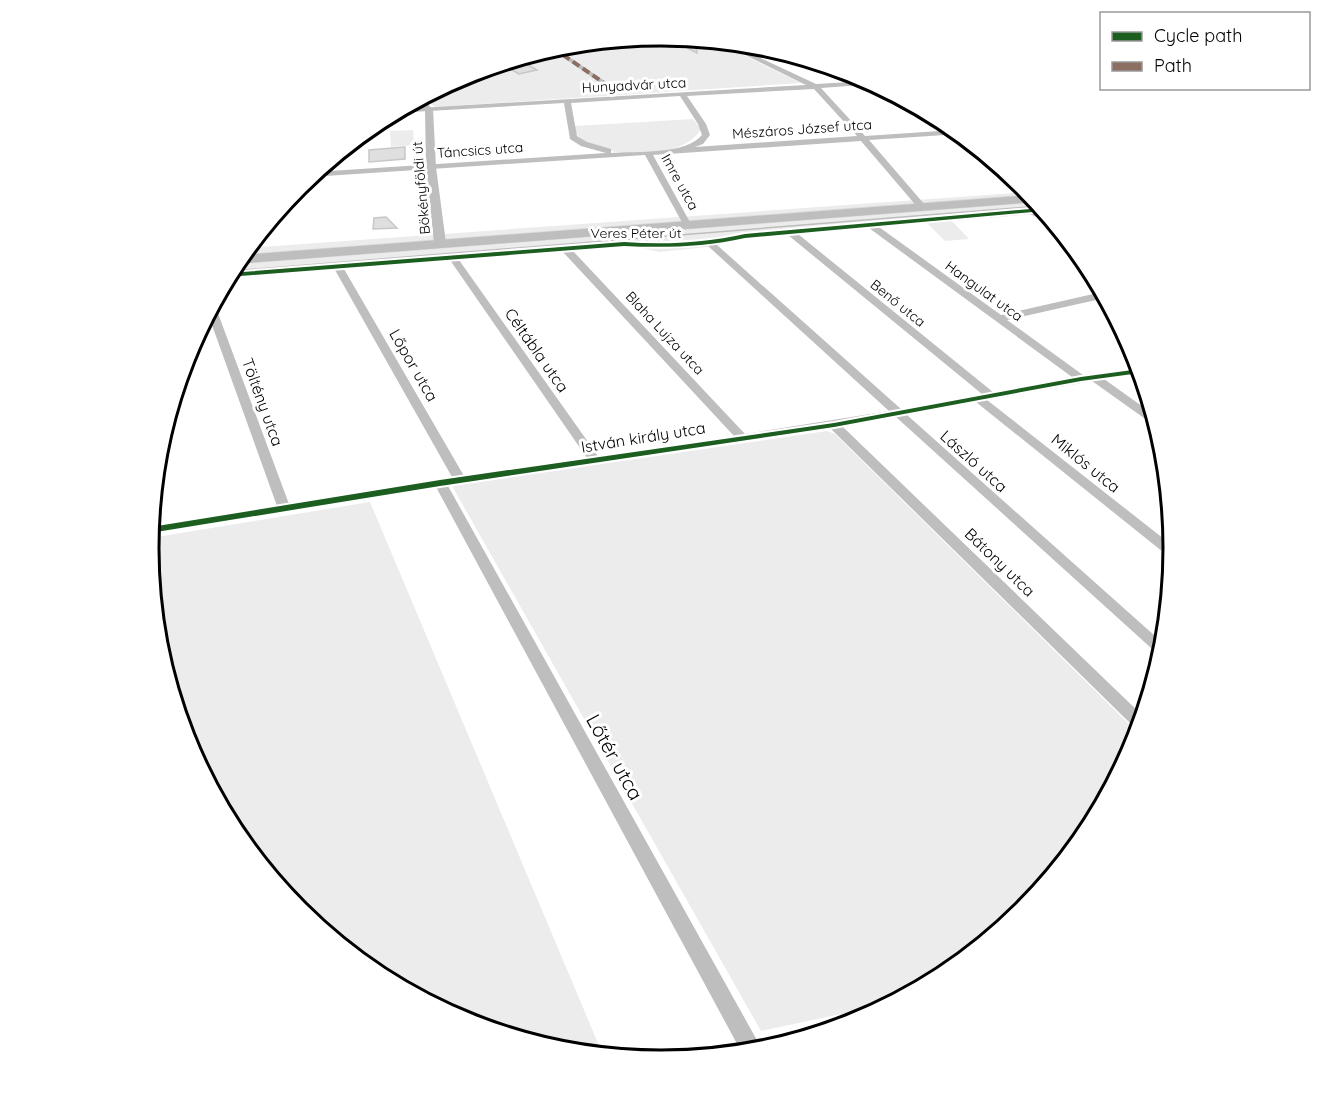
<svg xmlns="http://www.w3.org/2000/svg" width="1322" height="1097" font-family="Quicksand,sans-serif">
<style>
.green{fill:#ececec}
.building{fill:#dfdfdf;stroke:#c7c7c7;stroke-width:1.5}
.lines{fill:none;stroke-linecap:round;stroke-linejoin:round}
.primary-casing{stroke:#dbdbdb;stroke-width:1}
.pedestrian{fill:#bebebe;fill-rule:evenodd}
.minor{fill:#bebebe;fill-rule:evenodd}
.tertiary{fill:#bebebe;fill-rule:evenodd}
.primary{fill:#bebebe;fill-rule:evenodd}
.tram{stroke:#bebebe;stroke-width:1.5}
.quiet{stroke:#8d6e63;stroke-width:4;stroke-dasharray:8 4;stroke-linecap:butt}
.cycleway-casing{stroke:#fff;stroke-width:4}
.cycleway{fill:#1b5e20;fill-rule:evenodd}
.labels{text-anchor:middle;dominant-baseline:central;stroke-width:6;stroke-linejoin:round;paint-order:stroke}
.far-street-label{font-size:14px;fill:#000;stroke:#fff}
.street-label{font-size:16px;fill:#000;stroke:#fff}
.near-street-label{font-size:20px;fill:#000;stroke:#fff}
.rim{fill:none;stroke:#000;stroke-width:3}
</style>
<rect width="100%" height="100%" fill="#fff"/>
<path class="green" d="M661,36L715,41L801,83L435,107L423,98L465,75L561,46Z
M693,119L701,129C682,162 597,161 575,132V126Z
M413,130L414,145L391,147L390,131Z
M1028,192L1046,213L952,221L969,239L945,241L927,223L750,237L707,247L659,252L633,246L227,279L248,248Z
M827,431L835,434L1138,733L1134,745L1087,834L1031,901L1023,911L945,975L893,1003L761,1031L452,486Z
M370,502L603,1055L561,1051L465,1022L376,974L298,911L235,833L187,744L158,648L150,538Z"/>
<path class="building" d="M664,36L695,39L697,53Z
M518,59L537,70L519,74L502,64Z
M405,147V159L369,162V150Z
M386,217L397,228L373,229L374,218Z"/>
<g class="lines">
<g class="primary-casing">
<path id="primary" d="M1031,195L1037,202L235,264L242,255Z"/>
</g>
<path class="pedestrian" d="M556,48L609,84V86H605L551,49Z"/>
<path class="minor" d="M719,42L728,43L816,84L869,81L875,84L821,88L865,136L955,130L960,134L869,140L925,205V209H919L861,141L653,155L691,224L687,227L683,224L645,155L310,177L315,172L606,153L581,146L570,139L564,103L395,113L402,109L806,85ZM814,89L857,136L695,147L703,144L710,135L706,124L687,96ZM680,96L698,124L702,135C685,155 637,151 611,153V149L587,142L577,136L571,103Z
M1041,208L1045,212L1041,213L1049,218L1057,227L1030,214L879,227L1001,315L1102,292L1105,298L1007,320L1083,375L1139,368L1141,374L1104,379L1153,414L1156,424L1151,423L1092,381L987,400L1173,546V557L1168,556L976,402L907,415L1164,644L1161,657L896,417L843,427L1143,716L1139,729L1135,728L831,429L448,486L763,1051L742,1053L436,487L150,534L151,526L277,506L208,314L213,305L216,308L289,504L452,477L335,270L228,278L231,272L624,241L685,242L745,233ZM869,228L1072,377L993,392L798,234ZM788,235L982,394L901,409L717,245L745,239ZM708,246L889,411L745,434L573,251L624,247L670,248ZM563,252L734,436L598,456L459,260ZM450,260L587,458L464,476L344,269Z"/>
<path class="tertiary" d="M421,99L433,109L436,167L446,243L440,246L434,243L426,167L425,110L414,102Z"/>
<use href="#primary" class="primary"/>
<path class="tram" d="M231,271L1040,206"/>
<path class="quiet" d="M553,48L607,85"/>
<g class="cycleway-casing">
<path id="cycleway" d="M1042,208L1044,211L745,238C704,247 665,248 624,246L228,277L230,273L624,242C665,245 704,243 745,234Z
M1140,369V373L1081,381L834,427L440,486L150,533L151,527L440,480L834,423L1081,377Z"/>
</g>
<use href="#cycleway" class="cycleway"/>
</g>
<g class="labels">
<g class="far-street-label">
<text transform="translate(634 85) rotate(-3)">Hunyadvár utca</text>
<text transform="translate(802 129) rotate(-4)">Mészáros József utca</text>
<text transform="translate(480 150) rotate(-4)">Táncsics utca</text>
<text transform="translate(680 182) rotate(61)">Imre utca</text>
<text transform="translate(421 188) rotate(-95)">Bökényföldi út</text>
<text x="636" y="233">Veres Péter út</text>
<text transform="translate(984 291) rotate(36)">Hangulat utca</text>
<text transform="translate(898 303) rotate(39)">Benő utca</text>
<text transform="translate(665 333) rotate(47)">Blaha Lujza utca</text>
</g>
<g class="street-label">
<text transform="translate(537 350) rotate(55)">Céltábla utca</text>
<text transform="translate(414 365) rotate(60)">Lőpor utca</text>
<text transform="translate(263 402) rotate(70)">Töltény utca</text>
<text transform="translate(643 437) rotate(-9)">István király utca</text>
<text transform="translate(974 461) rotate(42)">László utca</text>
<text transform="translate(1086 463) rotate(39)">Miklós utca</text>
<text transform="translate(1000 562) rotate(44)">Bátony utca</text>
</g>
<g class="near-street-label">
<text transform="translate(615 757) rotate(61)">Lőtér utca</text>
</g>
</g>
<path d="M0 0H1322V1097H0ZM159 548a502 502 0 1 1 1004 0a502 502 0 1 1-1004 0Z" fill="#fff" fill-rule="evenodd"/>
<path class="rim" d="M159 548a502 502 0 1 1 1004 0a502 502 0 1 1-1004 0Z"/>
<rect x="1100" y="12" width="210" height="78" fill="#ffffff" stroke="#999999" stroke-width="1.5"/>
<rect x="1112" y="32" width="30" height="9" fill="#1b5e20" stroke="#999999" stroke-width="1.5"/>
<text x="1154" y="42" font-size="18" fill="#000000">Cycle path</text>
<rect x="1112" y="62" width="30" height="9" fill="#8d6e63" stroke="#999999" stroke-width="1.5"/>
<text x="1154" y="72" font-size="18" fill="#000000">Path</text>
</svg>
